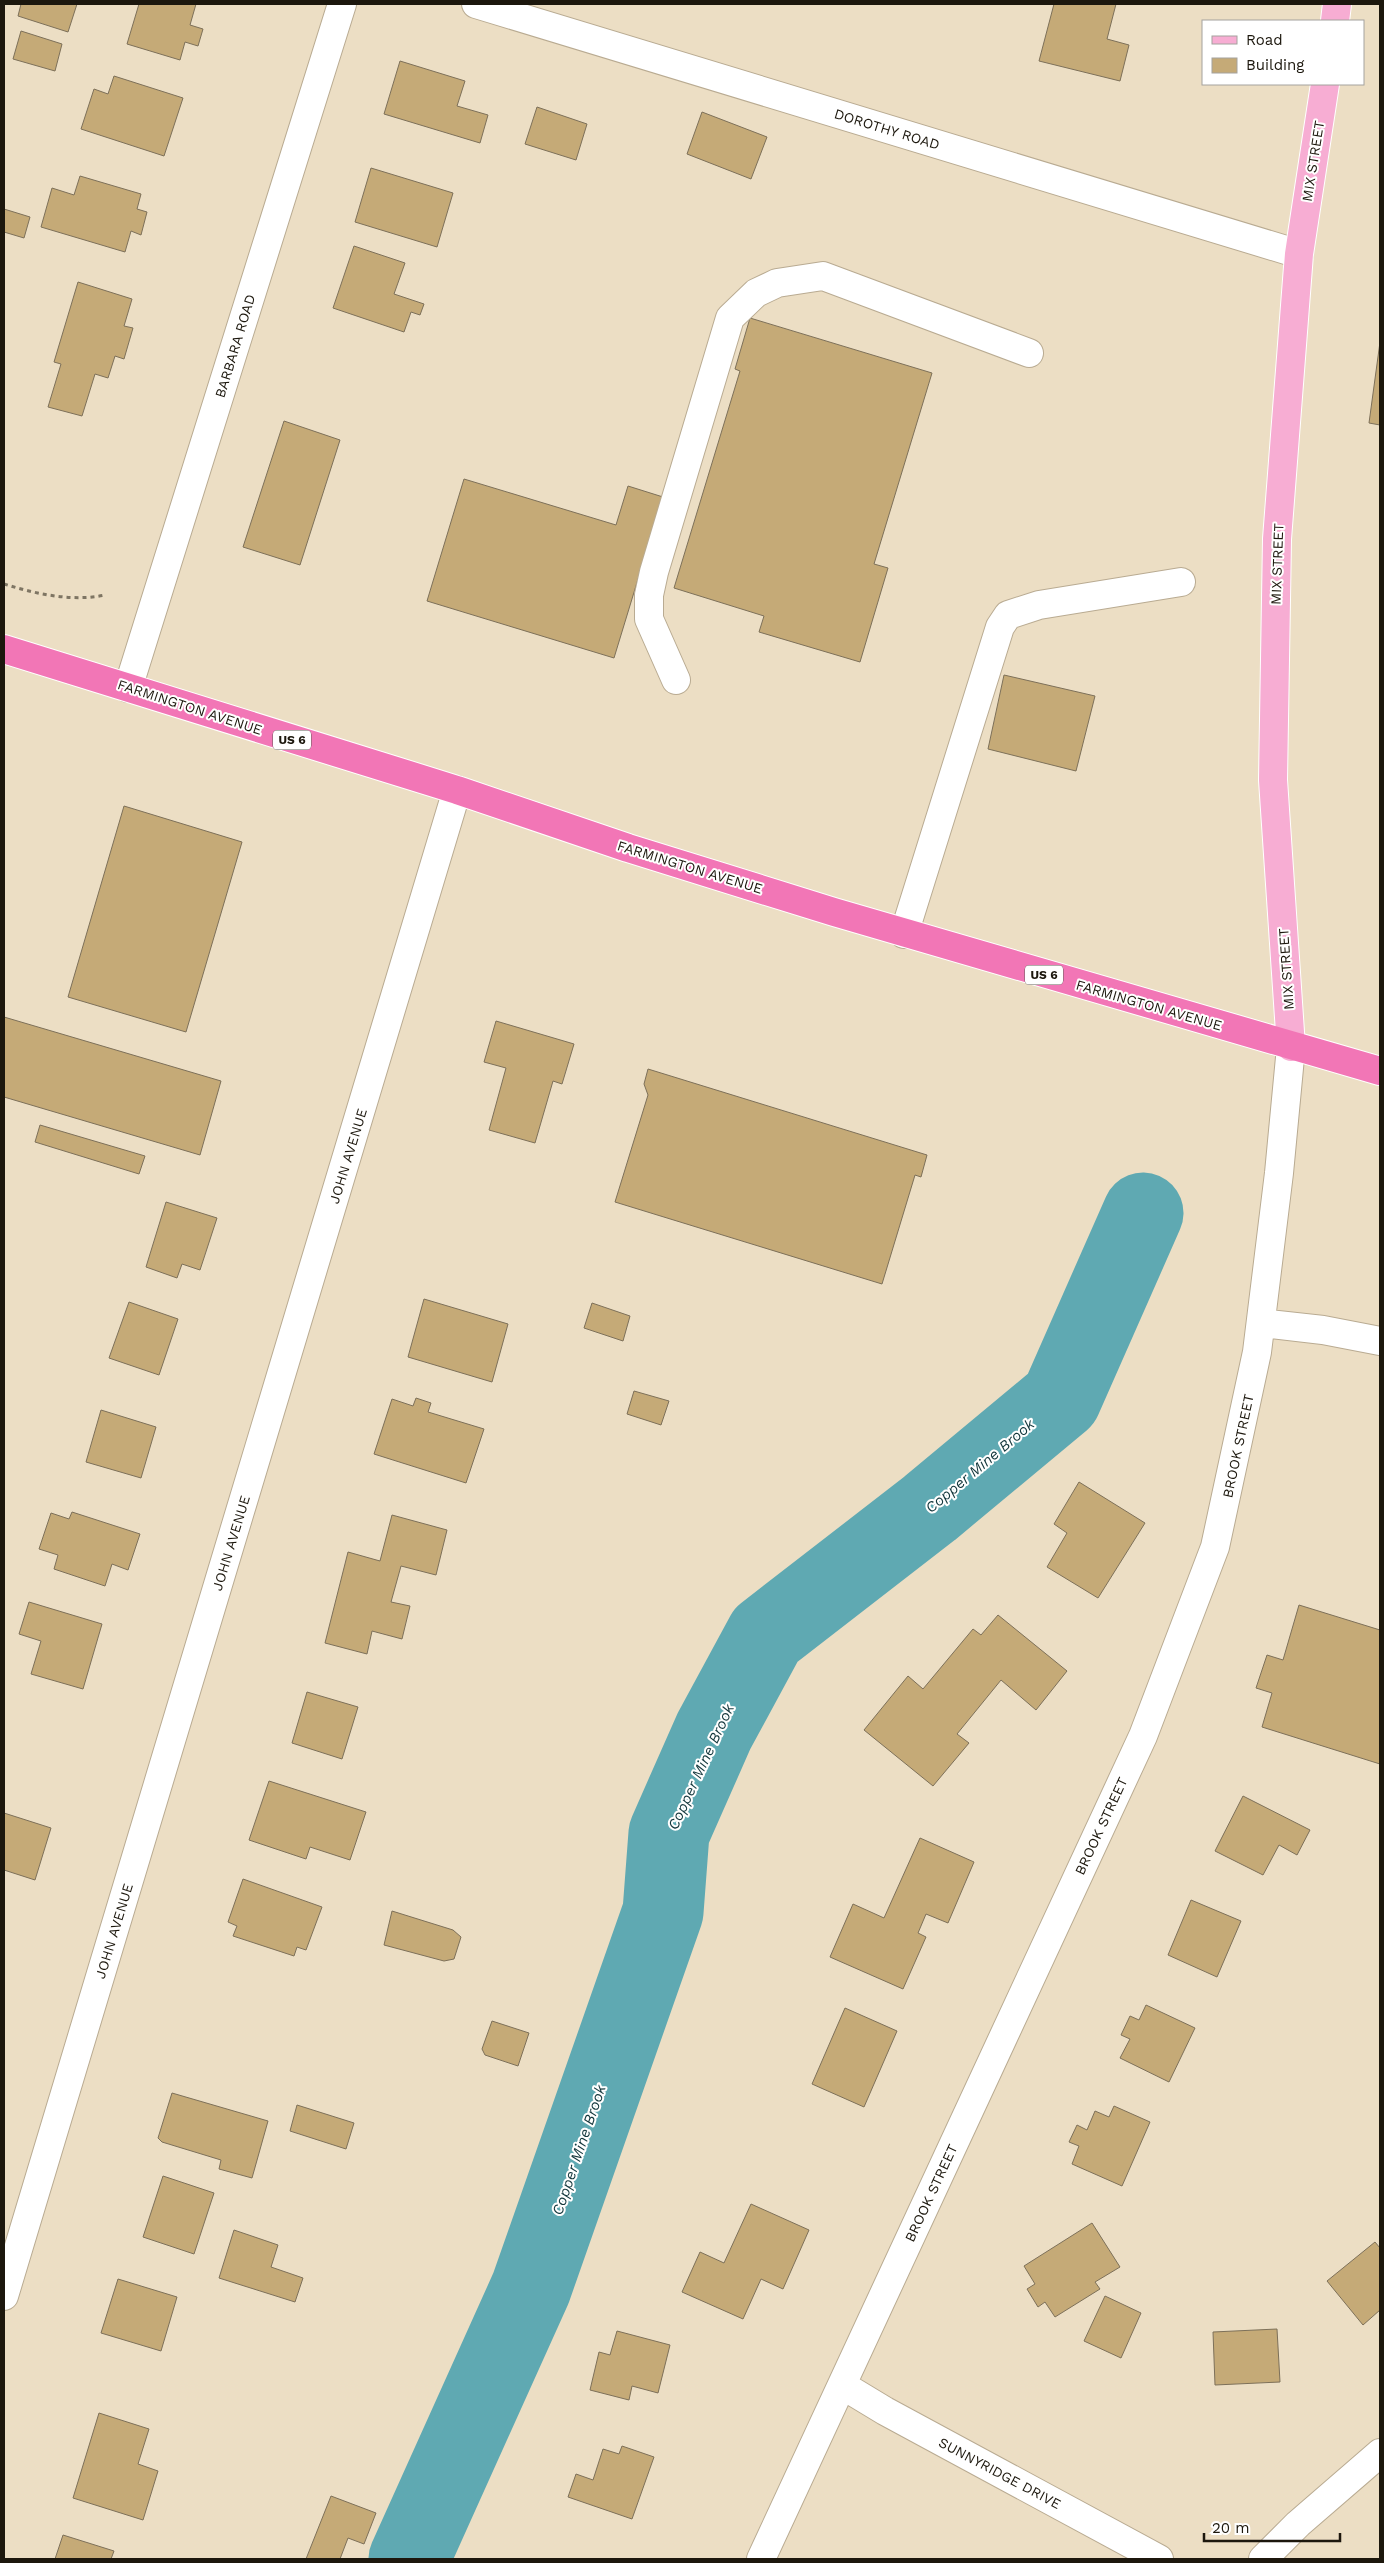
<svg xmlns="http://www.w3.org/2000/svg" width="1384" height="2563" font-family="'Work Sans',sans-serif">
<style>
.lines{fill:none;stroke-linecap:round;stroke-linejoin:round}
.river{stroke:#5fa9b2;stroke-width:81}
.building{fill:#c5aa77;stroke:#7d7059}
.minor-casing{stroke:#b9ab92;stroke-width:30}
.major-casing{stroke:#fff;stroke-width:30}
.highway-casing{stroke:#fff;stroke-width:30}
.path{stroke:#7e7563;stroke-width:3;stroke-dasharray:4 4;stroke-linecap:butt}
.minor{stroke:#fff;stroke-width:28}
.major{stroke:#f7add3;stroke-width:28}
.highway{stroke:#f276b6;stroke-width:28}
.labels{text-anchor:middle;dominant-baseline:central;stroke-width:4;stroke-linejoin:round;paint-order:stroke}
.shield{fill:#fff;stroke:#605d56;stroke-width:1}
.shield-label{font-size:12px;font-weight:bold;fill:#1c170d}
.street-label{font-size:14px;fill:#1c170d;stroke:#fff}
.water-label{font-size:15px;font-style:italic;fill:#13373c;stroke:#fff}
</style>
<rect width="100%" height="100%" fill="#ecdec4"/>
<g class="lines">
<path class="river" d="M409,2559L531,2288L663,1912L669,1833L714,1731L766,1635L930,1508L1061,1399L1143,1213"/>
</g>
<path class="building" d="M21,4H77L68,32L18,16Z
M139,4H196L190,25L203,29L198,46L185,42L180,60L127,44Z
M1054,4H1116L1107,39L1129,45L1120,81L1039,61Z
M21,31L62,44L55,71L13,59Z
M400,61L465,81L457,106L488,115L480,143L384,114Z
M114,76L183,98L164,156L81,129L94,89L108,94Z
M537,107L587,124L576,160L525,144Z
M702,112L767,137L751,179L687,154Z
M371,168L453,193L437,247L355,222Z
M80,176L141,194L137,209L147,212L141,235L131,231L125,252L41,227L52,188L74,195Z
M4,209L30,217L24,238L4,232Z
M354,246L405,263L394,294L424,304L420,315L411,312L404,332L333,308Z
M78,282L132,299L124,326L133,328L124,359L115,356L108,378L95,374L82,416L48,407L61,364L54,362Z
M750,318L932,373L874,564L888,568L860,662L759,632L764,616L674,588L740,371L735,369Z
M1380,342V425L1369,423Z
M284,421L340,440L300,565L243,547Z
M464,479L616,525L628,486L663,497L614,658L427,601Z
M1004,675L1095,696L1076,771L988,749Z
M124,806L242,842L186,1032L68,997Z
M4,1017L221,1081L200,1155L4,1097Z
M496,1021L574,1044L562,1084L553,1081L535,1143L489,1130L506,1068L484,1062Z
M648,1069L927,1155L921,1177L915,1175L882,1284L615,1202L648,1095L644,1084Z
M40,1125L145,1156L139,1174L35,1142Z
M166,1202L217,1218L200,1270L182,1264L177,1278L146,1267Z
M424,1299L508,1324L492,1382L408,1357Z
M129,1302L178,1319L159,1375L109,1358Z
M592,1303L630,1316L623,1341L584,1328Z
M634,1391L669,1401L661,1425L627,1414Z
M416,1398L431,1403L428,1412L484,1429L466,1483L374,1454L392,1399L413,1406Z
M101,1410L156,1427L141,1478L86,1462Z
M1079,1482L1145,1523L1098,1598L1047,1567L1067,1533L1054,1524Z
M72,1512L140,1534L128,1570L112,1564L105,1586L54,1569L58,1555L39,1549L51,1513L69,1519Z
M392,1515L447,1530L436,1575L401,1566L391,1602L410,1606L402,1639L372,1631L367,1654L325,1643L348,1552L380,1561Z
M29,1602L102,1624L83,1689L31,1674L41,1641L19,1634Z
M1299,1605L1380,1630V1764L1262,1727L1272,1693L1256,1688L1267,1655L1283,1660Z
M998,1615L1067,1671L1036,1710L1001,1680L957,1734L969,1743L933,1786L864,1730L908,1676L923,1689L973,1629L981,1635Z
M307,1692L358,1707L342,1759L292,1743Z
M269,1781L366,1812L350,1860L310,1847L306,1859L249,1840Z
M1243,1796L1310,1830L1297,1855L1279,1845L1263,1875L1215,1851Z
M4,1813L51,1828L35,1880L4,1870Z
M920,1838L974,1862L948,1923L926,1914L918,1933L926,1937L903,1989L830,1957L853,1904L884,1918Z
M243,1879L322,1907L306,1950L297,1947L294,1956L233,1936L237,1926L228,1922Z
M1191,1900L1241,1921L1217,1977L1168,1955Z
M392,1911L453,1930L461,1937L454,1959L444,1961L384,1945Z
M1146,2005L1195,2028L1169,2082L1120,2058L1130,2039L1121,2035L1130,2016L1139,2020Z
M845,2008L897,2031L864,2107L812,2084Z
M492,2021L529,2033L518,2066L485,2055L482,2049Z
M172,2093L268,2121L252,2178L219,2169L221,2160L162,2142L158,2138Z
M297,2105L354,2123L346,2149L290,2131Z
M1114,2106L1150,2122L1122,2186L1072,2164L1079,2146L1069,2142L1077,2125L1087,2130L1095,2111L1109,2117Z
M163,2176L214,2193L194,2254L143,2237Z
M751,2204L809,2230L783,2289L761,2279L743,2319L682,2292L700,2252L724,2263Z
M1092,2223L1120,2267L1095,2282L1100,2289L1055,2317L1045,2302L1038,2307L1027,2289L1035,2284L1024,2266Z
M234,2230L278,2245L271,2267L303,2278L295,2302L219,2278Z
M1375,2242L1380,2248V2310L1363,2325L1327,2281Z
M118,2279L177,2297L161,2351L101,2333Z
M1105,2296L1141,2313L1121,2358L1084,2341Z
M1277,2329L1280,2382L1215,2385L1213,2332Z
M617,2331L670,2345L658,2393L632,2386L629,2400L590,2390L599,2352L610,2355Z
M99,2413L149,2429L138,2464L158,2471L143,2520L73,2498Z
M622,2446L654,2457L632,2519L568,2497L576,2474L593,2480L603,2449L619,2454Z
M331,2496L376,2513L364,2544L348,2538L340,2559H306Z
M63,2535L114,2551L111,2559H55Z"/>
<g class="lines">
<g class="minor-casing">
<path id="minor" d="M476,4L1299,254
M676,680L649,619V595L654,572L730,318L756,293L777,283L823,276L1029,353
M128,688L342,4
M904,934L1000,627L1008,615L1039,605L1181,582
M1261,1323L1323,1330L1380,1341
M4,2296L457,790
M842,2385L885,2411L1159,2559
M761,2559L1143,1736L1215,1547L1257,1352L1279,1173L1291,1047
M1263,2559L1298,2524L1380,2453"/>
</g>
<g class="major-casing">
<path id="major" d="M1335,21L1337,4
M1291,1047L1273,780L1277,539L1299,254L1325,84"/>
</g>
<g class="highway-casing">
<path id="highway" d="M4,649L457,790L628,848L834,912L1380,1071"/>
</g>
<path class="path" d="M4,584C36,594 72,602 105,595"/>
<use href="#minor" class="minor"/>
<use href="#major" class="major"/>
<use href="#highway" class="highway"/>
</g>
<g class="labels">
<g class="shield">
<rect x="273" y="730.5" width="38" height="19" rx="4"/>
<rect x="1025" y="965.5" width="38" height="19" rx="4"/>
</g>
<g class="shield-label">
<text x="292" y="740">US 6</text>
<text x="1044" y="975">US 6</text>
</g>
<g class="street-label">
<text transform="translate(887 129) rotate(17)">DOROTHY ROAD</text>
<text transform="translate(1313 161) rotate(-81)">MIX STREET</text>
<text transform="translate(235 346) rotate(-73)">BARBARA ROAD</text>
<text transform="translate(1277 564) rotate(-88)">MIX STREET</text>
<text transform="translate(190 707) rotate(18)">FARMINGTON AVENUE</text>
<text transform="translate(690 867) rotate(17)">FARMINGTON AVENUE</text>
<text transform="translate(1286 969) rotate(-94)">MIX STREET</text>
<text transform="translate(1149 1005) rotate(16)">FARMINGTON AVENUE</text>
<text transform="translate(348 1156) rotate(-73)">JOHN AVENUE</text>
<text transform="translate(1238 1446) rotate(-78)">BROOK STREET</text>
<text transform="translate(231 1543) rotate(-73)">JOHN AVENUE</text>
<text transform="translate(1101 1826) rotate(-65)">BROOK STREET</text>
<text transform="translate(114 1931) rotate(-73)">JOHN AVENUE</text>
<text transform="translate(931 2193) rotate(-65)">BROOK STREET</text>
<text transform="translate(1000 2473) rotate(28)">SUNNYRIDGE DRIVE</text>
</g>
<g class="water-label">
<text transform="translate(980 1466) rotate(-40)">Copper Mine Brook</text>
<text transform="translate(701 1767) rotate(-65)">Copper Mine Brook</text>
<text transform="translate(579 2150) rotate(-71)">Copper Mine Brook</text>
</g>
</g>
<rect width="1384" height="2563" fill="none" stroke="#1c170d" stroke-width="10"/>
<rect x="1202" y="20" width="162" height="65" fill="#ffffff" stroke="#a4a29e"/>
<rect x="1212" y="36" width="25" height="8" fill="#f7add3" stroke="#a4a29e"/>
<text x="1246" y="45" font-size="15" fill="#1c170d">Road</text>
<rect x="1212" y="58" width="25" height="15" fill="#c5aa77" stroke="#a4a29e"/>
<text x="1246" y="70" font-size="15" fill="#1c170d">Building</text>
<path d="M1204 2533v8h136v-8" fill="none" stroke="#1c170d" stroke-width="2.5"/>
<text x="1212" y="2533" font-size="15" fill="#1c170d" stroke="#ffffff" stroke-width="4" paint-order="stroke">20 m</text>
</svg>
